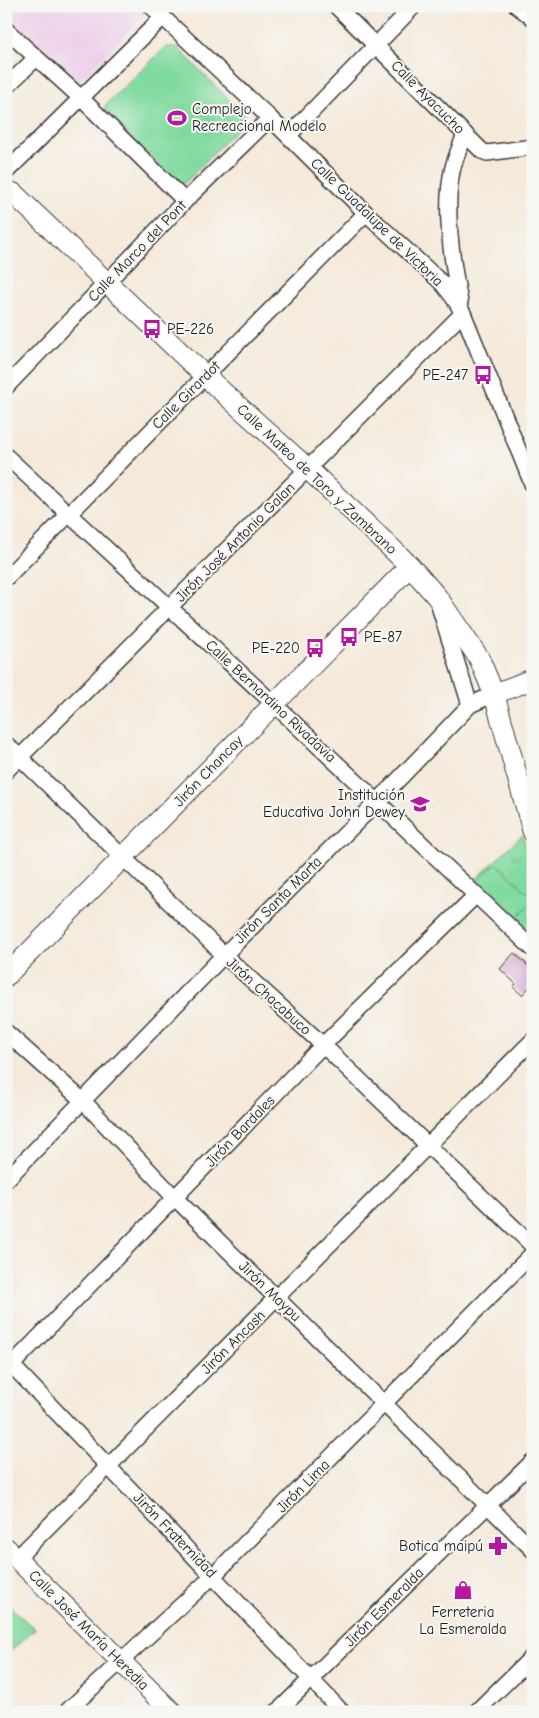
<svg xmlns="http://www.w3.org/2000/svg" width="539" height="1718" font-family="'Comic Neue',sans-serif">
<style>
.built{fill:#ecd1ea}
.park{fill:url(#park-tufts);stroke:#4e7b5e}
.garden{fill:#81da9f;stroke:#4e7b5e}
.building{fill:#c88fc4}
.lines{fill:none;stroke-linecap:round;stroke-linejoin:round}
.street-casing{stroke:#3d3b38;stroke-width:18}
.secondary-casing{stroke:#3d3b38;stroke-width:22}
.street{stroke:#fff;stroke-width:15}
.secondary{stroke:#fff;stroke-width:20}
.labels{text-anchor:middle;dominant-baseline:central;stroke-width:4;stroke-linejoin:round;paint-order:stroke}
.street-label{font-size:15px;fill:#1c1c1c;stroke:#f6f6f2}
.poi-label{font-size:15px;fill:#1c1c1c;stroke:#f6f6f2;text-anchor:end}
</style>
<defs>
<pattern id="park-tufts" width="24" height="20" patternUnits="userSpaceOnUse" patternTransform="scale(1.25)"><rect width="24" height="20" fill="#81da9f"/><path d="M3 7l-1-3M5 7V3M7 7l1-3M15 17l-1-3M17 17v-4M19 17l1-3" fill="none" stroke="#6fba88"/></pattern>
</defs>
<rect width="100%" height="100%" fill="#f6f6f2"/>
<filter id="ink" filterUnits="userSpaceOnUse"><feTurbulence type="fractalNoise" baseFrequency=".02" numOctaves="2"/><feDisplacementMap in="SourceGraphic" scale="10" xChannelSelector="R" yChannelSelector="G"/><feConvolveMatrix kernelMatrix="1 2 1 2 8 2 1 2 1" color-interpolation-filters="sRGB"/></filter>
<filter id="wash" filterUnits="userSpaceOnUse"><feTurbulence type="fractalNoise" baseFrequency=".0096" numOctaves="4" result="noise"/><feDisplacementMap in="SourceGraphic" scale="20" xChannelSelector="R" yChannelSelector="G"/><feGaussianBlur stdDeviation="1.12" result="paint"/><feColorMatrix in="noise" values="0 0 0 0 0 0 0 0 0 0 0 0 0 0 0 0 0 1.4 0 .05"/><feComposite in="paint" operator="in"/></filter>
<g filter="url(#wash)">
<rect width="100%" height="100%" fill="#f5e9d9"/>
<path class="built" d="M6,6H140L147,13L78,83L6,16Z"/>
<path class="park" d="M522,835L533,865V944L474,881Z"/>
<path class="garden" d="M166,47H177L243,114L244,121L185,183H177L106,114L105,105Z
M496,863L533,898V901L512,922L473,885Z
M6,1603L35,1629L6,1655Z"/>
<g id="blocks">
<path class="building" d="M514,953L533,970V983L522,995L513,987L516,984L500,969Z"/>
</g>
</g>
<g filter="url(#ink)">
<use href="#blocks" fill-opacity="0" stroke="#3d3b38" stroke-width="1"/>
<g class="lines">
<g class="street-casing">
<path id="street" d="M151,6L270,118L366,213L442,283L453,297L463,313L533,486
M336,6L482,151L487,153L533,147
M517,6L533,18
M6,30L82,99L185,201
M6,87L36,58
M288,136L414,6
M6,172L162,18
M460,302C452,262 443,207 453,167C456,156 461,145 465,134
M6,387L185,201L270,118
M6,456L274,704L533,949
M6,578L366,213
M440,609L470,705
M6,744L224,955L323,1045L533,1246
M6,771L463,313
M6,1032L83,1101L175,1198L533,1550
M6,1180L224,955L377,802L470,705L494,694
M6,1359L342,1712
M6,1371L323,1045L476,895
M17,1558L533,1040
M66,1712L214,1575L533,1253
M277,1712L533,1461
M476,1712L533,1656"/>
</g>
<g class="secondary-casing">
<path id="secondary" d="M6,191L13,193L205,376L308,469L410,566L437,597L479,658L494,694L533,832
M494,694L533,679
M6,976L410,566
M6,1548L172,1712"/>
</g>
<use href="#street" class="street"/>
<use href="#secondary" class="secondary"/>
</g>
</g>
<defs>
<g id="stadium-bare" transform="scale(1.5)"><path d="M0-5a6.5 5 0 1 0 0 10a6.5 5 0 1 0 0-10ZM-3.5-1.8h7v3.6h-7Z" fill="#b5179e" stroke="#f6f6f2" stroke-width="2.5" paint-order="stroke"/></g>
<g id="bus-bare" transform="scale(1.5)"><path d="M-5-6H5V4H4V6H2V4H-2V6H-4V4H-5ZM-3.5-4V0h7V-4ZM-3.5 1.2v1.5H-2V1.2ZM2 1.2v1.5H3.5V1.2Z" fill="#b5179e" stroke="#f6f6f2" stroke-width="2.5" paint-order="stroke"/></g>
<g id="school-bare" transform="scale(1.5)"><path d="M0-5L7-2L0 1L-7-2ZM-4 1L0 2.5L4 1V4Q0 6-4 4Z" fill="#b5179e" stroke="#f6f6f2" stroke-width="2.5" paint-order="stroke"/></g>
<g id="pharmacy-bare" transform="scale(1.5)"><path d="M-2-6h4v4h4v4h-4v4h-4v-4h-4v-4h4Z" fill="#b5179e" stroke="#f6f6f2" stroke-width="2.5" paint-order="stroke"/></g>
<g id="shop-bare" transform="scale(1.5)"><path d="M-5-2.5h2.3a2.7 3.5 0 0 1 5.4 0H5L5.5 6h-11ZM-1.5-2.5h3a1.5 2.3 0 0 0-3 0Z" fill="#b5179e" stroke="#f6f6f2" stroke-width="2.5" paint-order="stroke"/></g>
</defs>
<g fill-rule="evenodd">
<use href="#stadium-bare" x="177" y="118"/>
<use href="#bus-bare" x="152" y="329"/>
<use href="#bus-bare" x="483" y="375"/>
<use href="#bus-bare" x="349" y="637"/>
<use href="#bus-bare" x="315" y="648"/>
<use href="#school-bare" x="420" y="804"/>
<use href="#pharmacy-bare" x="498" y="1546"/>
<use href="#shop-bare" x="463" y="1590"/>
</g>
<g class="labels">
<g class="street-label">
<text transform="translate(428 97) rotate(45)">Calle Ayacucho</text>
<text transform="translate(377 222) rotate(44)">Calle Guadalupe de Victoria</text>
<text transform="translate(137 251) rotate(-46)">Calle Marco del Pont</text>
<text transform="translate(186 395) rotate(-45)">Calle Girardot</text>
<text transform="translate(317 479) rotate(43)">Calle Mateo de Toro y Zambrano</text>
<text transform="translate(235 542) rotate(-45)">Jirón José Antonio Galan</text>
<text transform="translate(271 701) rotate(43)">Calle Bernardino Rivadavia</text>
<text transform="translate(208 771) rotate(-46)">Jirón Chancay</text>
<text transform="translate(278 900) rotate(-45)">Jirón Santa Marta</text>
<text transform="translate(269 996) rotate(42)">Jirón Chacabuco</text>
<text transform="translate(240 1131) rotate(-46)">Jirón Bardales</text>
<text transform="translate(270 1291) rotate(44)">Jirón Maypu</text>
<text transform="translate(233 1342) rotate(-45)">Jirón Ancash</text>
<text transform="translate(303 1486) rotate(-45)">Jirón Lima</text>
<text transform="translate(175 1535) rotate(46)">Jirón Fraternidad</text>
<text transform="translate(384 1607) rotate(-45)">Jirón Esmeralda</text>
<text transform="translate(89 1630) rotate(45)">Calle José María Heredia</text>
</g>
<g class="poi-label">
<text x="192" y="109" text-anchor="start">Complejo<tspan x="192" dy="17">Recreacional Modelo</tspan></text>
<text x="167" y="329" text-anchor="start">PE-226</text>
<text x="468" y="375">PE-247</text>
<text x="364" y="637" text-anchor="start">PE-87</text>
<text x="300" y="648">PE-220</text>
<text x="405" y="795">Institución<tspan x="405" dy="17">Educativa John Dewey</tspan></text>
<text x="483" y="1546">Botica maipú</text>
<text x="463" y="1612" text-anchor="middle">Ferreteria<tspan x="463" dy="17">La Esmeralda</tspan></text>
</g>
</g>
<rect width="539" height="1718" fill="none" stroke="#f6f6f2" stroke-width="25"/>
</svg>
